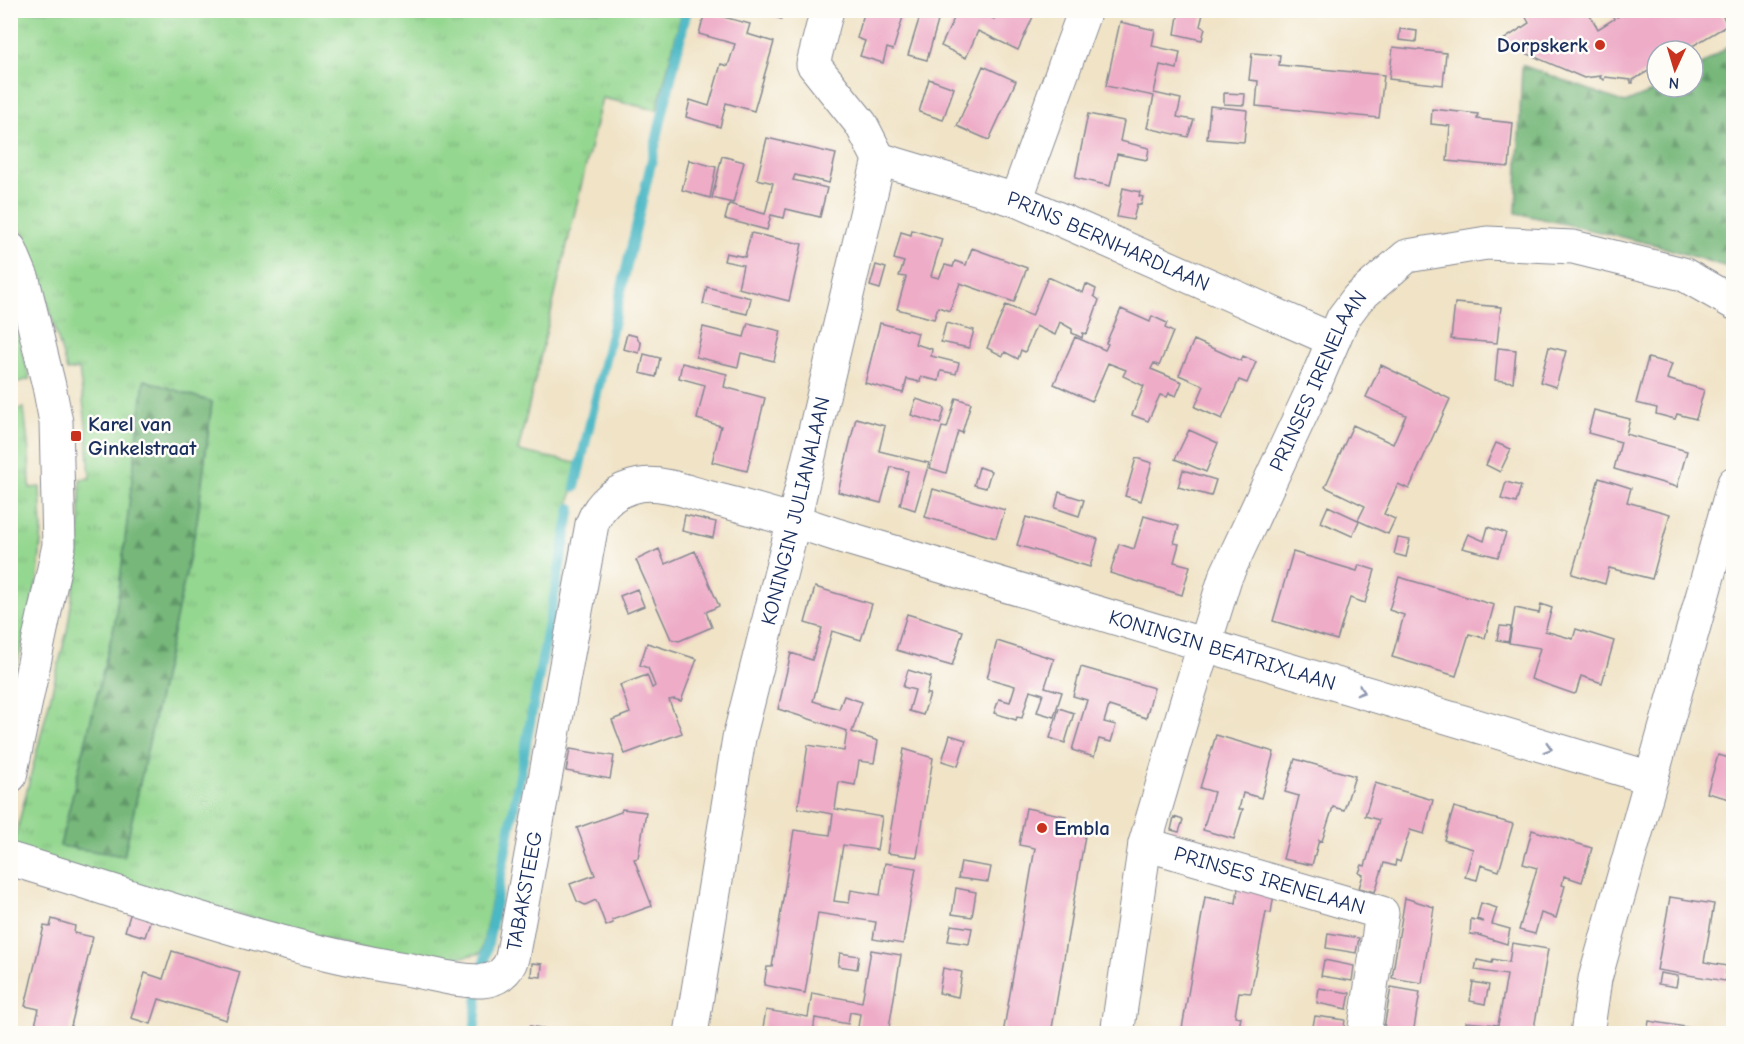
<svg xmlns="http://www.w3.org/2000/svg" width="1744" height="1044" font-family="'Comic Neue',sans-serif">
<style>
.grass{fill:url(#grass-tufts);stroke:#588377;stroke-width:1.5;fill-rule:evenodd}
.forest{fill:url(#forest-firs);stroke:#49746c;stroke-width:1.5}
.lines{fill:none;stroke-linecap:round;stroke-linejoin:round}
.stream{stroke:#4bb8c5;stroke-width:10}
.building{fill:#eeacc7}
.minor-casing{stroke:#868992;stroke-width:35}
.minor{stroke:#fff;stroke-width:33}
.oneway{stroke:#8d97ae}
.poi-dot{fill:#c8321e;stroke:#fdfcf7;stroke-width:2}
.labels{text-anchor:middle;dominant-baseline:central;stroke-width:5;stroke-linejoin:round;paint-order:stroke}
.poi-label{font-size:21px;font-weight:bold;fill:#1b2f5e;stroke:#fdfcf7;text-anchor:start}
.street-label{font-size:21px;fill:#1b2f5e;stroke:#fdfcf7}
</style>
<defs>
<pattern id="grass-tufts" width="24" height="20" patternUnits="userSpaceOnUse" patternTransform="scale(1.5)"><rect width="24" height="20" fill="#94d790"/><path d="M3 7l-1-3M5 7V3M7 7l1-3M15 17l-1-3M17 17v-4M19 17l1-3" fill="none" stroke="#7fb97f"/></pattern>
<pattern id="forest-firs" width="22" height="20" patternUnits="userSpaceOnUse" patternTransform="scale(1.5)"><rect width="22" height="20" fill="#77b87a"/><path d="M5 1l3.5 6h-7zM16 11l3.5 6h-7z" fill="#619667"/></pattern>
</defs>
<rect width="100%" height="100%" fill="#fdfcf7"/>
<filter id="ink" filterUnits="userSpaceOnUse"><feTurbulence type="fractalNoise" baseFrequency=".0167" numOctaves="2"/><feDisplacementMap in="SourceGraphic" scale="12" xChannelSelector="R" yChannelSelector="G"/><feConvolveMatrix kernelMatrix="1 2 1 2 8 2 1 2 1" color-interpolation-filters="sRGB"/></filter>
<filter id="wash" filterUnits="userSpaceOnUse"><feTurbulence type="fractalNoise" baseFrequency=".008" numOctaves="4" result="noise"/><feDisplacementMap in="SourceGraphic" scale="24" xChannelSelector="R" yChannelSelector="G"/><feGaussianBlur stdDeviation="1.35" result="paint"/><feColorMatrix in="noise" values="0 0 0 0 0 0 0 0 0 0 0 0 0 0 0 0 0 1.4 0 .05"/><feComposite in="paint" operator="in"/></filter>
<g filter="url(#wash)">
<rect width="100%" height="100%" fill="#f0e3c6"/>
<path class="grass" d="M11,11H682L657,110L602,98L518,451L577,463L546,632L481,953L441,961L388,957L12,850L67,631L77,566L80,520V479L90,478L87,432L79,369L67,371L43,286L27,242L11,209ZM145,380L212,403L197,522L124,856L60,846L115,622Z
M10,305L30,379L11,384H10Z
M24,408L29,453L30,488L40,487L42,530L38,578L11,691L10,411Z"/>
<path class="forest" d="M1733,43V267L1730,268L1656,245L1516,213L1522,65L1625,103L1664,87H1693V71Z
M144,380L212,402L197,522L124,856L60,846L115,622Z"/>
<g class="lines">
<path class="stream" d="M575,487L687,10
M483,970L571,508
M474,1034L478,994"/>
</g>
<g id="blocks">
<path class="building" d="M754,10H783L781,19Z
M865,10H905L893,50L887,48L883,63L860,56L865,41L857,38Z
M958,10H976L994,19L998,10H1036L1018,50L978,31L966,58L941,46Z
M1179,10H1204L1200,26L1205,28L1202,40L1175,34Z
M1522,10H1587L1598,29L1614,19L1613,16L1616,14L1617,17L1628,10H1719L1728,25L1689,48L1691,51L1686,49L1683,51H1657V66L1652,68L1654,72L1652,73L1650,70L1633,80V83H1631V80L1605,77L1604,80L1600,78L1601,76L1584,78L1500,42L1529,23Z
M705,12L750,24L747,34L774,42L754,111L726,103L720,127L686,117L690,100L709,106L721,64L728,66L735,44L699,34Z
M920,16L938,21L927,60L908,55Z
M1120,22L1155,30L1152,46L1180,52L1177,69L1160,65L1154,93L1181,99L1177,117L1194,120L1188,137L1147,128L1154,96L1106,86Z
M1400,29L1417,31L1416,42L1399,40Z
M1393,47L1446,53L1443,85L1389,79Z
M1252,53L1280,55L1279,65L1384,75L1379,118L1256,106L1258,81L1249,80Z
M983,66L1016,81L989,140L957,126Z
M929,79L954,88L943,120L919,112Z
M1224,93L1245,94L1244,105L1224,104Z
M1210,106L1247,110L1244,142L1207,139Z
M1432,109L1478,114L1477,119L1513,123L1509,167L1447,161L1450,126L1431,124Z
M1088,114L1124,121L1120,141L1149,148L1147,160L1117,154L1110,186L1075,178Z
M767,138L836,154L829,183L795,175L793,180L827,188L820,217L786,209L784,218L771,215L767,230L725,219L729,204L765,214L773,183L757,179Z
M722,156L744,162L733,203L712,198Z
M689,160L716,167L710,198L682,190Z
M1123,188L1140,192L1139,196L1143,197L1141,205L1137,204L1133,220L1117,217Z
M912,230L942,239L931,276L939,278L945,265L953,267L955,261L966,265L972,248L1027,268L1014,302L960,283L950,311L938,307L934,319L897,309L906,277L899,276L904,262L894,259L901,232L911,235Z
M751,233L802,244L789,301L738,288L743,265L724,261L726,253L745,257Z
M876,265L886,268L880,289L870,286Z
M1048,277L1083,293L1086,284L1096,289L1094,296L1099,300L1087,334L1083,333L1082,338L1072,333V329L1060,322L1055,335L1036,326L1025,352L1021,350L1018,359L1005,352L1003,356L987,348L1006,305L1032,316Z
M707,287L751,298L747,314L703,304Z
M1455,303L1501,307L1497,343L1451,339Z
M1121,309L1150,322L1152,316L1167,323L1165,328L1173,332L1159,366L1154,363L1151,369L1182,382L1176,396L1169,393L1167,397L1160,395L1148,421L1132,415L1144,386L1123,376L1126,370L1108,363L1092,401L1054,384L1075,337L1105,350L1108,344L1106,343Z
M748,323L781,331L774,361L741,353L738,367L696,357L703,327L744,337Z
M880,323L918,333L915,344L932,349L931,356L959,363L956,374L941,371L939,381L921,377L920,382L907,379L903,393L865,383Z
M946,323L974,330L969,348L941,342Z
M627,334L636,336L641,344L639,353L623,349Z
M1194,340L1241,361L1243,356L1256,362L1247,383L1239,380L1222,419L1195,407L1204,386L1179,375Z
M1549,347L1566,351L1556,387L1540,382Z
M1498,348L1516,350L1513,382L1495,380Z
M644,354L660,358L656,377L640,373Z
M1648,358L1672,364L1667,379L1704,390L1696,419L1677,414L1675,419L1656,414L1657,408L1636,403Z
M682,363L727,374L724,387L765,398L747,471L712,462L721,426L697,419L705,385L679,378Z
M1381,365L1450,399L1409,489L1398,484L1384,514L1395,519L1388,534L1359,521L1352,536L1321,522L1328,506L1358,520L1365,506L1325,487L1353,425L1393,444L1399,430L1406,415L1366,397Z
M956,398L971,403L962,433L958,431L946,473L930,468L942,427L947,428Z
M916,399L945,408L940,424L911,415Z
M1594,410L1630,419L1626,434L1687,451L1677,487L1614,469L1621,442L1588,433Z
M856,418L885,426L879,451L929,463L915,510L900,505L908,471L891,467L881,503L838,492Z
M1189,430L1218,443L1206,472L1175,459Z
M1496,443L1511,449L1500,472L1486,465Z
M1136,458L1152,463L1141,501L1125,496Z
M979,467L991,471L986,488L974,485Z
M1183,470L1216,480L1211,496L1178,487Z
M1599,478L1631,488L1627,502L1670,514L1652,579L1609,568L1605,584L1572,574Z
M1506,482L1521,486L1516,503L1501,499Z
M933,489L1005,510L996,538L925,517Z
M1059,492L1084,500L1079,516L1055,508Z
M685,515L716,522L713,538L682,531Z
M1144,516L1179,526L1174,543L1179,544L1174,562L1190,566L1182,595L1110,573L1119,544L1134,549Z
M1026,517L1098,539L1090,567L1017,545Z
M1488,527L1506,533L1498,557L1462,548L1468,534L1484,541Z
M1398,538L1410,540L1406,557L1394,554Z
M659,549L665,564L695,551L719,606L706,612L712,627L679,641L671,639L636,560Z
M1293,552L1357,571L1359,565L1375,570L1365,603L1350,598L1337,640L1273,621Z
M1399,577L1494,605L1485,638L1469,634L1456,676L1392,657L1404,615L1389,610Z
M815,587L872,604L861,640L832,631L813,701L839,709L844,696L862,702L852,732L878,741L874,763L859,761L855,785L839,782L835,809L882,817L877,850L843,845L834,901L849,903L851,890L880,895L885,863L916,868L903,944L873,939L876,922L818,913L805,993L764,985L767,967H772L794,830L830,835L833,814L798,808L808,745L844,751L847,731L778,709L791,653L812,660L822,628L805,623Z
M637,589L644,606L627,613L620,596Z
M1541,604L1552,608L1545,631L1573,639L1576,629L1614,641L1602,683L1581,676L1576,693L1574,694L1531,679L1540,648L1509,643L1515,608L1539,613Z
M907,614L963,631L952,666L896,650Z
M1500,626L1511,627L1508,642L1497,640Z
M997,641L1054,659L1045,687L1062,692L1054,717L1037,712L1043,694L1030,690L1022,718L1017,717L1016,720L994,713L999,699L1010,702L1015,686L987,678Z
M647,643L697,659L681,701L674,699L669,700L682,733L625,754L612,720L630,713L620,685L647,675L652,688L655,686L648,668L640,665Z
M1081,667L1154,688L1146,718L1109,706L1104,722L1116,725L1111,742L1099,739L1094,757L1072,750L1087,700L1073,696Z
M908,670L931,677L926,694H930L923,715L909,711L915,690L903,687Z
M1059,708L1074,713L1065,743L1050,738Z
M950,735L966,740L958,766L942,761Z
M1216,735L1274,752L1261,798L1243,793L1239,809H1243L1234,839L1203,830L1214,792L1200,788Z
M570,749L614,756L610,779L566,771Z
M904,749L933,758L917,857L887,853Z
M1718,755L1734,759V800L1707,793Z
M1295,759L1355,776L1344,810L1333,807L1322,841L1319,840L1312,865L1283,859L1299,796L1285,792Z
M1375,783L1433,800L1424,834L1410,830L1400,862L1396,860L1395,866L1384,863L1375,892L1359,888L1363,875L1359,873L1362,865L1365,866L1379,820L1365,816Z
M1454,807L1513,824L1499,871L1481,865L1477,880L1465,877L1473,849L1444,840Z
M1026,808L1066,816L1065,827L1086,830L1051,1034H1003L1035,848L1019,845Z
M622,809L646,812L638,858L634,859L652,906L612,920L613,923L606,926L596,900L585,905L577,901L570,884L595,875L577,828L621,812Z
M1174,817L1183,820L1179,832L1171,830Z
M1532,830L1592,848L1582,882L1564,876L1562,885L1565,886L1556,918L1541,913L1535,934L1519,930L1537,868L1523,864Z
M961,862L991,867L988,882L958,878Z
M956,888L976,892L972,917L952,914Z
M1238,888L1274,894L1271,913L1266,912L1251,993L1239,992L1235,1016L1241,1017L1238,1034H1181L1205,897L1236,903Z
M1670,897L1714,904L1704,962L1727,966L1725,981L1657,970Z
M1405,898L1434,907L1422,983L1392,978Z
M1481,903L1497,908L1492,924L1510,929L1507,944L1478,935L1470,934L1471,919L1484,922L1477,919Z
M131,912L151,918L145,937L125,931Z
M52,919L75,926L74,933L93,937L69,1034H53L34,1029L39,1009L25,1006L44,926L50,927Z
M951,925L972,928L969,944L948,941Z
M1328,933L1359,938L1356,953L1326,948Z
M1512,943L1548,949L1533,1034L1464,1033L1466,1022L1498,1025L1507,975L1475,970L1477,960L1492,963L1493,959L1509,962Z
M871,950L901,955L888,1034H857L860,1014L850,1012L848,1024L815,1018L813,1034H762L766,1010L808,1017L812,993L862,1002Z
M172,951L240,972L226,1020L159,999L151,1024L131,1018L145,973L163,979Z
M840,953L859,956L857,969L838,966Z
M1324,960L1354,966L1352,981L1321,976Z
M532,963L542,964L541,977L531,976Z
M943,968L962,972L958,997L939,993Z
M1660,973L1678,976L1676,987L1658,984Z
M1473,982L1489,985L1485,1004L1470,1001Z
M1391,987L1420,992L1413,1034H1383Z
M1319,988L1350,993L1347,1009L1317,1003Z
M1315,1016L1345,1020L1343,1034L1312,1031Z
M1649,1021L1692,1028L1691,1034H1647Z
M530,1026L547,1029L546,1034H529Z"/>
</g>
</g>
<g filter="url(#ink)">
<use href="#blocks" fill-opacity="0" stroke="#868992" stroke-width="1.5"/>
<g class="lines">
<g class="minor-casing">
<g id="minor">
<path id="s1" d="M879,159L1016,200L1333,340"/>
<path d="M1016,200L1085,10"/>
<path d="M10,249L23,280L49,386L56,422L59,545L10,776"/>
<path id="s2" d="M1145,844L1382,913L1364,1034"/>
<path id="s3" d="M10,859C141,898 271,947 405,969C430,973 456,982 482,981C496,980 508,972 512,958L592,524C600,503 617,489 640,485C661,482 683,490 703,496C748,507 793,520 837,535L1651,778"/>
<path id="s4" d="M691,1034L739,738L794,520L879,159L861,124L813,64L827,10"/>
<path id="s5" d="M1117,1034L1145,844L1186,704L1225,578L1310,395L1343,318L1358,298L1407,256L1487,243L1573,247L1683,274L1734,303"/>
<path d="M1587,1034L1595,979L1734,483"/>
</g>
</g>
<use href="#minor" class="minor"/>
</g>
<defs><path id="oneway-chevron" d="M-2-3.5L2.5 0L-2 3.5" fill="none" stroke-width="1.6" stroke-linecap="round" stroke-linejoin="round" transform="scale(1.5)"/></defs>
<g class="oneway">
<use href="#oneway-chevron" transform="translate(1361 691) rotate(17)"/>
<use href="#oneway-chevron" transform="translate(1548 748) rotate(17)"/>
</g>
</g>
<g class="poi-dot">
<circle cx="1600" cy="45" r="6"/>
<rect x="70" y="430" width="12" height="12" rx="3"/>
<circle cx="1042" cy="828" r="6"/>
</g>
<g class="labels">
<g class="poi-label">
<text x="1588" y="45" text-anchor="end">Dorpskerk</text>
<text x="88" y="424">Karel van<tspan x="88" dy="24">Ginkelstraat</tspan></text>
<text x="1054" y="828">Embla</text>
</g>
<g class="street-label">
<text stroke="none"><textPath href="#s1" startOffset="244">PRINS BERNHARDLAAN</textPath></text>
<text stroke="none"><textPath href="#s5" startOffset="688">PRINSES IRENELAAN</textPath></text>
<text stroke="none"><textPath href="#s4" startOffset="534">KONINGIN JULIANALAAN</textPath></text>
<text stroke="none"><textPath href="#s3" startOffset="1641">KONINGIN BEATRIXLAAN</textPath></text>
<text stroke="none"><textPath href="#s2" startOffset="130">PRINSES IRENELAAN</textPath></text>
<text stroke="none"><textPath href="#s3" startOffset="597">TABAKSTEEG</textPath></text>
</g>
</g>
<rect width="1744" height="1044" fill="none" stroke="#fdfcf7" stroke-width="36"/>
<g transform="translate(1675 69) rotate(184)"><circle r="28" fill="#fdfcf7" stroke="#a3aaba" stroke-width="1.5"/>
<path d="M0-4.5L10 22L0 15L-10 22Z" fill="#c8321e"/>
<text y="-9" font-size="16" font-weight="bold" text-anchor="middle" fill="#1b2f5e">N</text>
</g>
</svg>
